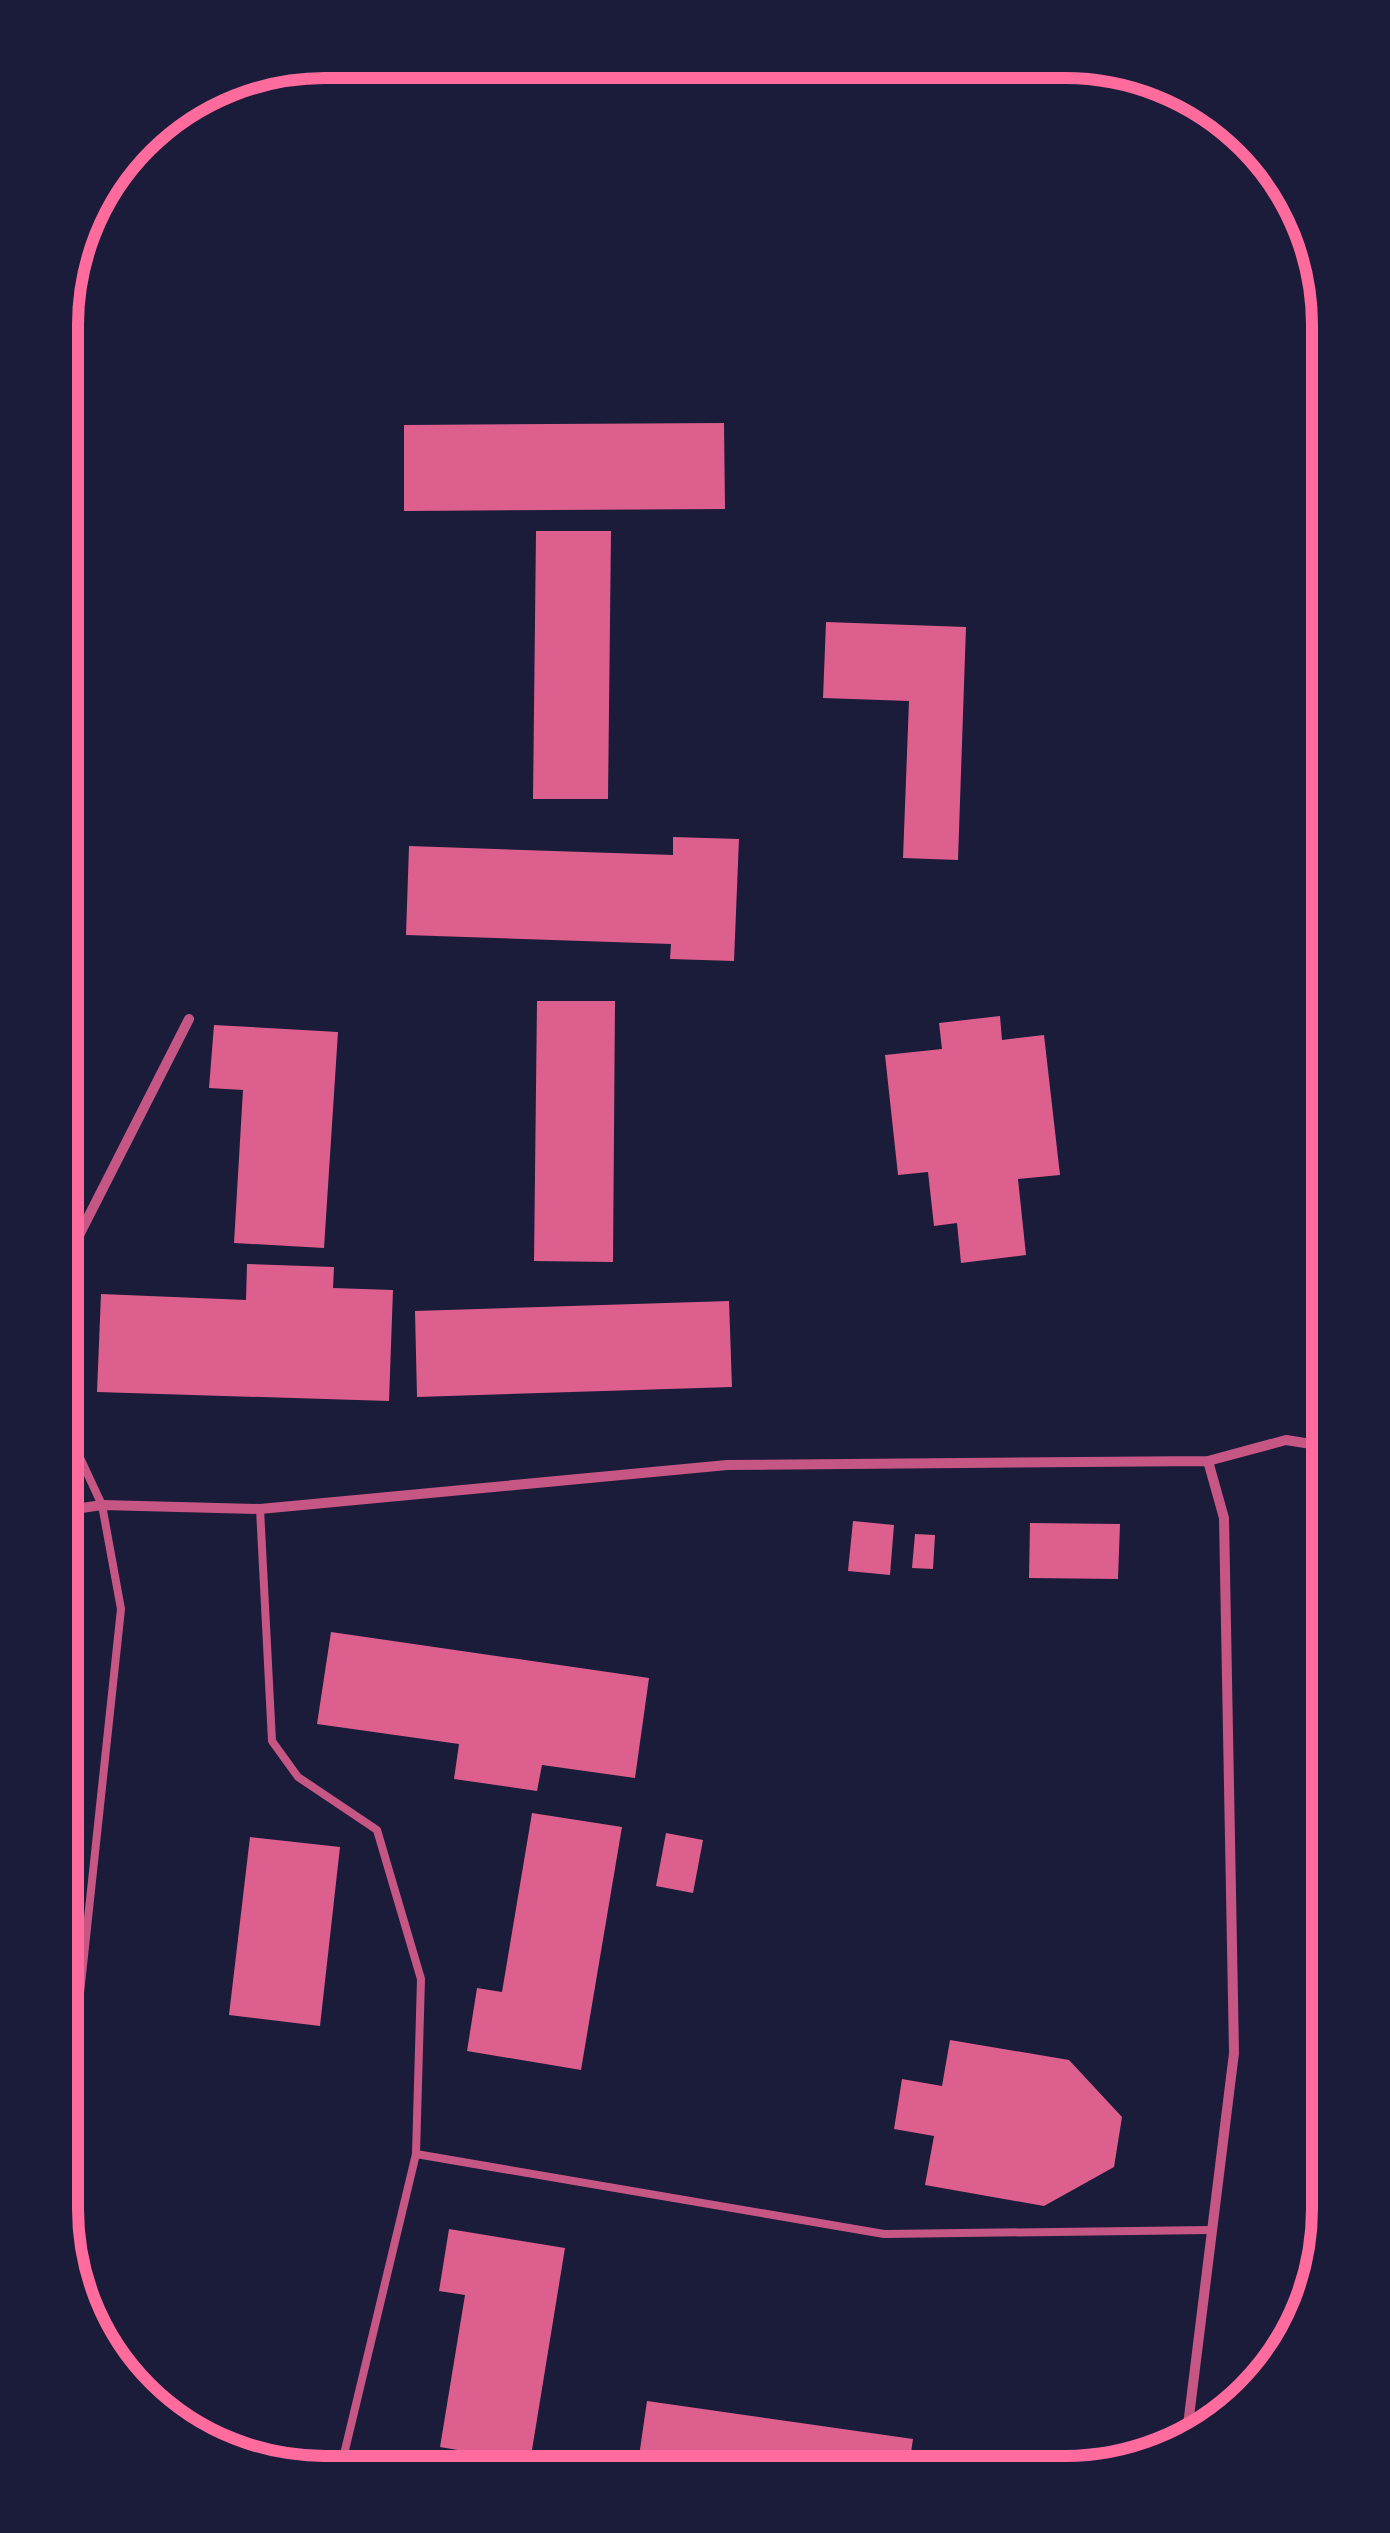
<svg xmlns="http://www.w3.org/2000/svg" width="1390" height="2533" font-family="Inter,sans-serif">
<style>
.building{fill:#dd5f8e}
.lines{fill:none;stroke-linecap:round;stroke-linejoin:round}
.service{stroke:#c65784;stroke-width:8}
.minor{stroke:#c65784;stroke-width:10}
.rim{fill:none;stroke:#ff6b9d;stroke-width:12}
</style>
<rect width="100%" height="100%" fill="#1b1b3a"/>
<path class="building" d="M724,423L725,509L404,511V425Z
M536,531H611L608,799H533Z
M826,622L966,627L958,860L903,858L909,701L823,698Z
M673,837L739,839L734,961L670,959L671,944L406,935L409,846L673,855Z
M537,1001H615L613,1262L534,1261Z
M1000,1016L1002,1040L1044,1035L1060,1175L1018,1179L1026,1255L961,1263L957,1223L934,1226L928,1172L898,1175L885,1055L942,1049L939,1023Z
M214,1025L338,1032L324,1248L234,1243L243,1090L209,1088Z
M247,1264L334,1267L333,1288L393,1290L389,1401L97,1392L101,1294L246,1300Z
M1327,1266H1330V1348H1322Z
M729,1301L732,1387L417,1397L415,1311Z
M853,1521L894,1525L890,1575L848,1571Z
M1030,1523L1120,1524L1118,1579L1029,1578Z
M915,1534L935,1535L933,1569L912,1568Z
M331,1632L649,1678L635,1778L542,1765L537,1791L454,1779L459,1744L317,1724Z
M532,1813L622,1827L581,2070L467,2051L477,1988L502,1992Z
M666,1833L703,1840L693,1893L656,1886Z
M250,1837L340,1847L320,2026L229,2015Z
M950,2040L1069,2060L1122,2117L1114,2167L1044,2206L925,2185L934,2136L894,2129L902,2079L942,2086Z
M449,2229L565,2248L530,2462L440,2447L465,2295L439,2291Z
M647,2401L913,2439L908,2473L637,2470Z"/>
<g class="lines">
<path class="service" d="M260,1509L272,1741L298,1777L377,1830L421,1979L416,2154L340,2471
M416,2154L884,2234L1210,2230
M60,2181L121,1609L102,1505L61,1417"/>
<path class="minor" d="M61,1256L70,1253L189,1019
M61,1511L102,1505L260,1509L727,1465L1208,1461L1286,1440L1330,1447
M1187,2433L1234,2053L1224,1518L1208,1461"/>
</g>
<path d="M0 0H1390V2533H0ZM325 78H1065A247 247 0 0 1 1312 325V2209A247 247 0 0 1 1065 2456H325A247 247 0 0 1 78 2209V325A247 247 0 0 1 325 78Z" fill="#1b1b3a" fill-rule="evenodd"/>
<path class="rim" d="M325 78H1065A247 247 0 0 1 1312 325V2209A247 247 0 0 1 1065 2456H325A247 247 0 0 1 78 2209V325A247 247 0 0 1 325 78Z"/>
</svg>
